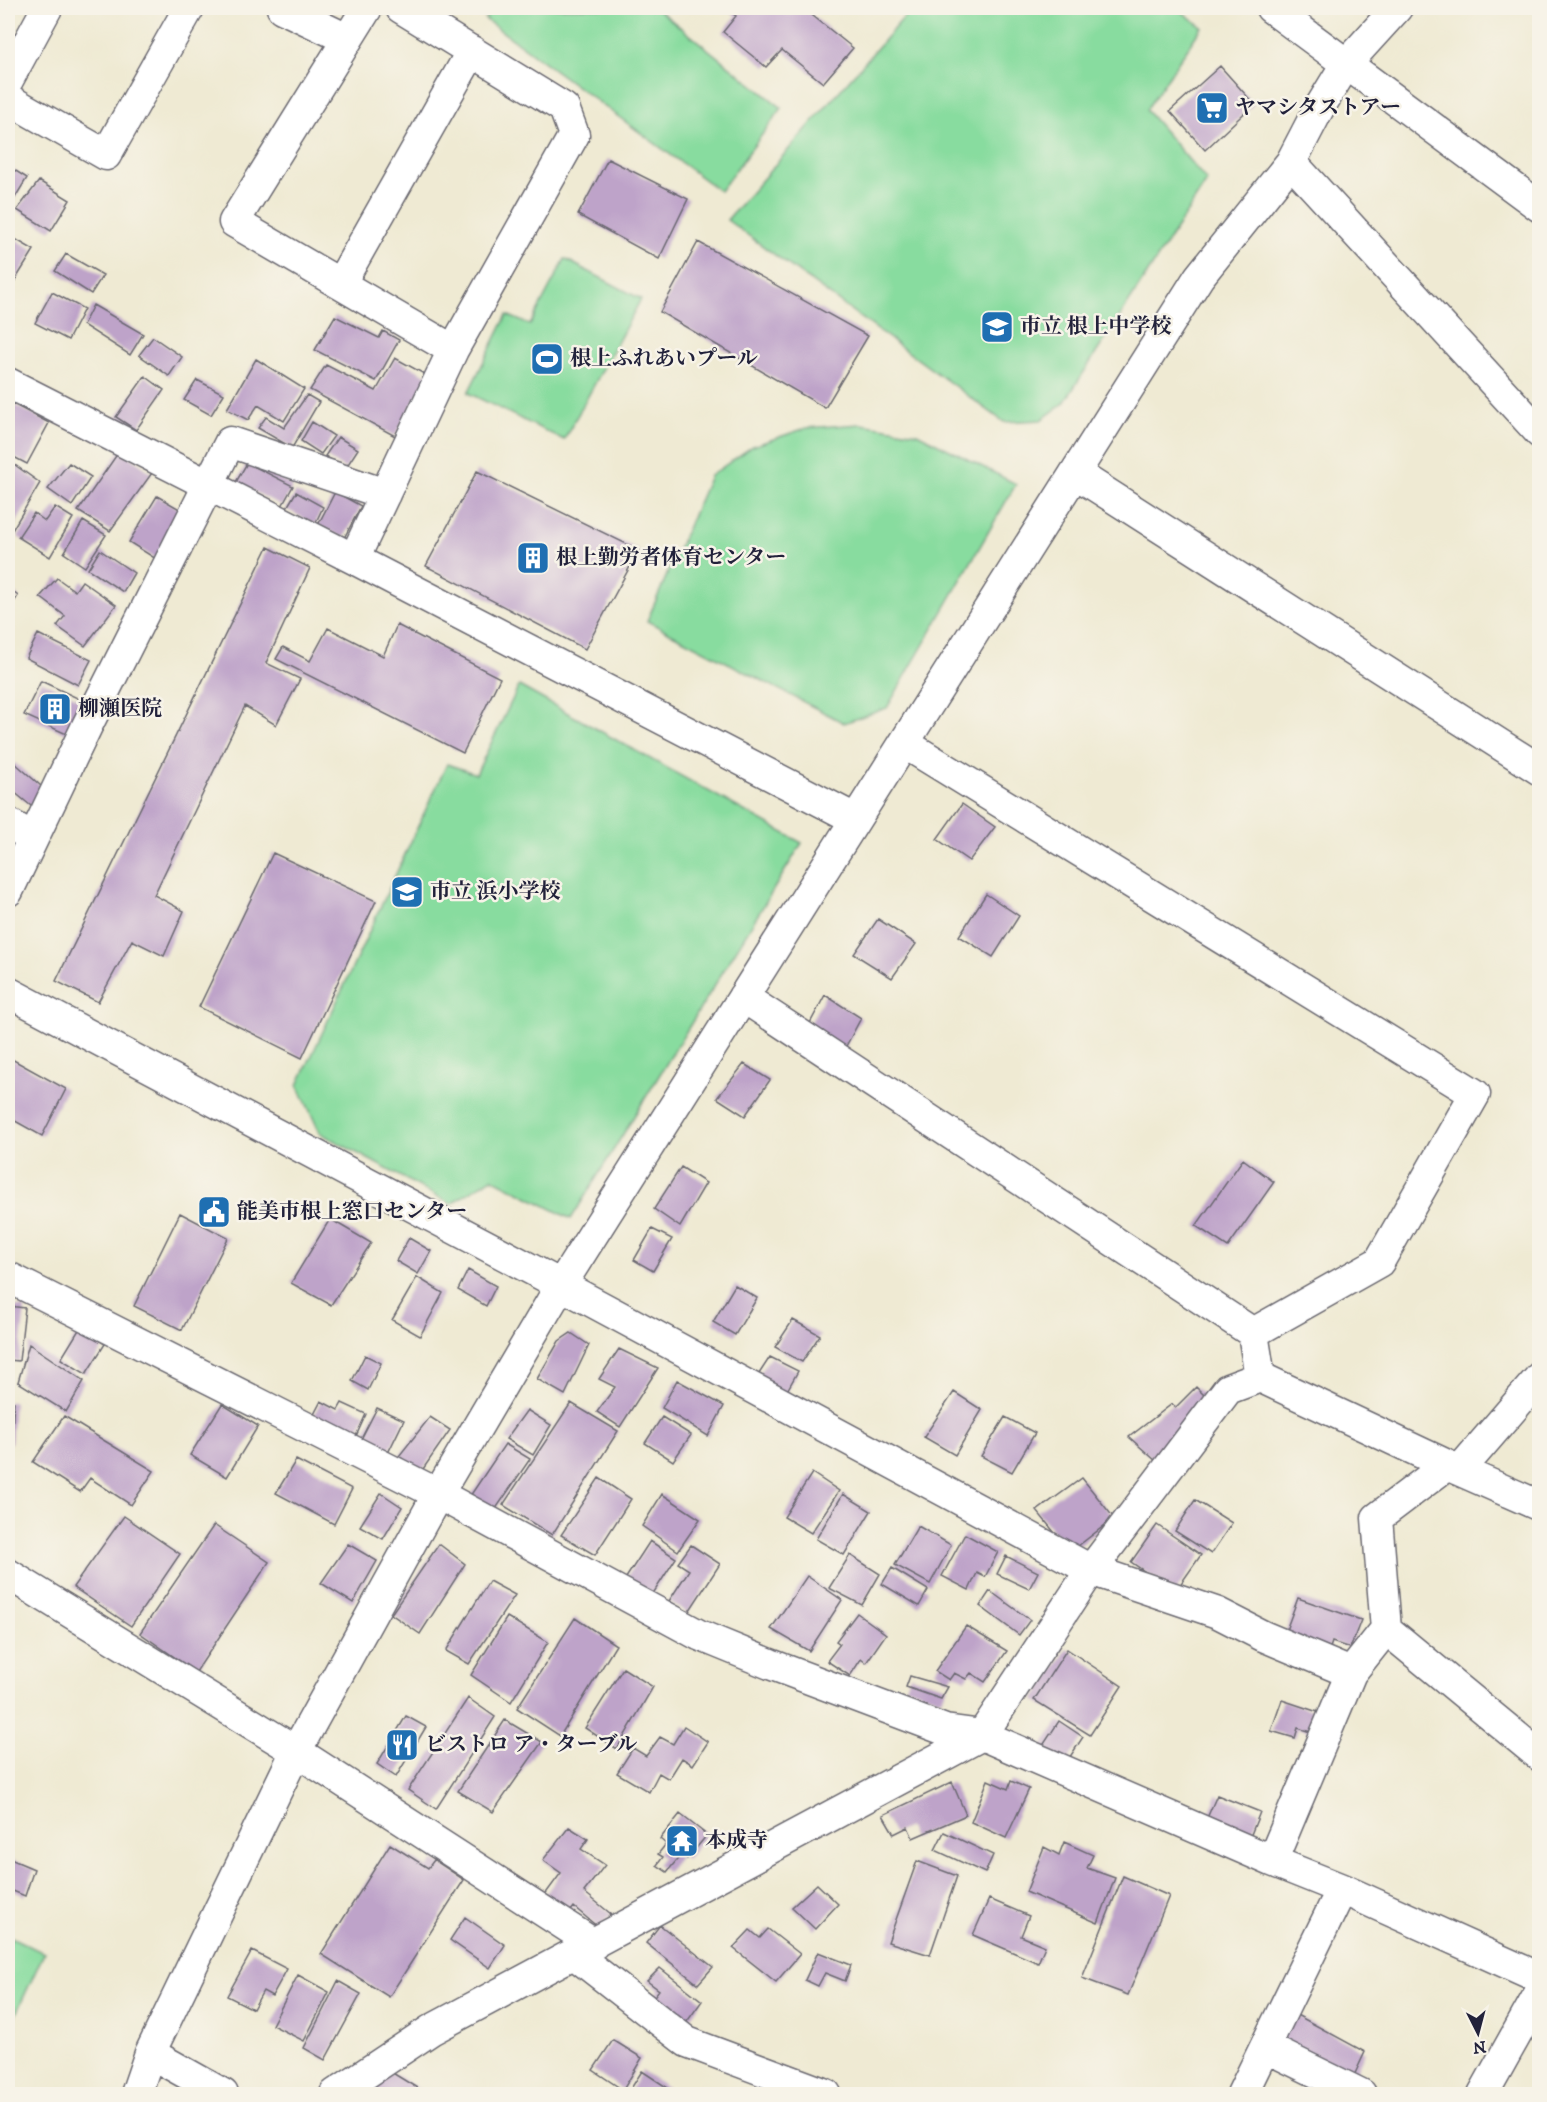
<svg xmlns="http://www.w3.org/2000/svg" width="1547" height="2102" font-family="'IM FELL DW Pica','Noto Serif JP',serif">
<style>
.green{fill:#88dc9f;stroke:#557f6d;stroke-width:1.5}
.building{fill:#bea3c9}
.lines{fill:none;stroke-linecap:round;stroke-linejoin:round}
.minor-casing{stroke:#6a6870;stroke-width:33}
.minor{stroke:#fff;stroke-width:30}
.labels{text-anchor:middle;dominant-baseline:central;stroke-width:5;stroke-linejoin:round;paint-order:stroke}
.poi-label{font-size:21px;font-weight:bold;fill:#22223b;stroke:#f7f3e8;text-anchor:start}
</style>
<rect width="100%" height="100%" fill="#f7f3e8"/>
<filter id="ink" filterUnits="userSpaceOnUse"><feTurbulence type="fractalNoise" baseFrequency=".0167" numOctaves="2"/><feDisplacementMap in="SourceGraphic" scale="12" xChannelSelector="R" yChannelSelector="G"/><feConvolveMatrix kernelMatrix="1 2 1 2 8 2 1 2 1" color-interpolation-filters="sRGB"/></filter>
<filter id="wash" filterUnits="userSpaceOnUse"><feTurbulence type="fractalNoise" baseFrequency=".008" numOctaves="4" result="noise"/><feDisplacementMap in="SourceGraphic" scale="24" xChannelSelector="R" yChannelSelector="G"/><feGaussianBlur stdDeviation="1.35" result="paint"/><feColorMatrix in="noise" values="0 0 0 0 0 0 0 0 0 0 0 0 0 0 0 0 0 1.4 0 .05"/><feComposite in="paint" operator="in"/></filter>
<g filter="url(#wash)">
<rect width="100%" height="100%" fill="#efead3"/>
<path class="green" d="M493,8H656L782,108L720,191L485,19Z
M912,8H1177L1202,27L1146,110L1207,181L1064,403L1041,420L1004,422L727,220Z
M565,259L641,299L564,440L468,393L507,315L530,325Z
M861,424L917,433L1016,484L887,708L844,723L647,621L710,476L753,446L806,428Z
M519,686L802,843L571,1219L492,1178L451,1204L320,1133L298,1085L447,764L476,774Z
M11,1937L44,1953L8,2031V1948Z"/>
<g id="blocks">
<path class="building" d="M725,8H803L853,48L823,83L782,50L766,67L723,32L736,16Z
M1220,66L1254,104L1205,150L1170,111Z
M608,159L688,199L659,259L578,215Z
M8,166L27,178L8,209Z
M39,181L70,200L51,231L17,210Z
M8,235L34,250L14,282L8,279Z
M698,242L868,336L825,408L660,312Z
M66,254L103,275L91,294L55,271Z
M52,292L84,309L68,340L35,323Z
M93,305L143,334L130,355L83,325Z
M335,316L379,338L383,331L399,340L376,381L315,350Z
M153,337L182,357L169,376L139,355Z
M395,358L428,376L395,436L310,390L326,365L376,391Z
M256,359L304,389L284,421L258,405L248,420L227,409Z
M145,376L164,390L136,430L116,417Z
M197,380L224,394L211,415L184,400Z
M307,395L319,402L292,448L258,428L266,417L284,428Z
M11,403L49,423L27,464L8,454V410Z
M312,422L334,436L321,454L301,441Z
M338,437L358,449L345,469L325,456Z
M120,450L152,473L110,531L78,511Z
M8,460L40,483L8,537Z
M69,463L91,477L72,506L48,489Z
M247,463L293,486L282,506L236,482Z
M477,471L639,550L585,649L426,566Z
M296,492L323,507L315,524L286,509Z
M335,492L361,506L344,538L318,525Z
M157,496L183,511L156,559L129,542Z
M55,507L73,518L50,557L18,537L34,513L45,521Z
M83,521L106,535L85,567L64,553Z
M268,547L310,568L266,663L300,679L276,725L245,706L154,895L184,911L164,956L132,940L98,1002L56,981Z
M100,550L134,573L123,592L88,569Z
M57,578L75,591L82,581L116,605L85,646L57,626L65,616L40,597Z
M8,588L18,596L8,611Z
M397,625L500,678L463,753L276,659L283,647L310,661L328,628L383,656Z
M38,634L91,660L78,685L26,658Z
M41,681L86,702L71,736L24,715Z
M15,763L49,793L36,810L8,787V771Z
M962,804L995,827L969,861L937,839Z
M273,853L376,901L302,1058L199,1007Z
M986,894L1019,916L993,957L959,936Z
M878,919L916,944L892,978L854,954Z
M825,995L861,1018L844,1050L808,1027Z
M8,1057L66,1089L42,1136L8,1117Z
M744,1064L770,1080L745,1116L717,1098Z
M1243,1159L1274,1182L1228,1247L1196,1226Z
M681,1167L706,1183L680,1227L654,1209Z
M180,1213L228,1238L182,1330L134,1306Z
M330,1219L371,1243L331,1305L291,1283Z
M652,1229L672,1239L653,1271L634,1260Z
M409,1238L431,1251L418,1274L396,1261Z
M468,1270L496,1286L486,1306L458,1290Z
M417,1277L443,1293L420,1336L392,1320Z
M735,1285L757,1298L735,1335L713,1322Z
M8,1306L25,1308L19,1361L8,1360Z
M793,1320L820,1335L802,1362L775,1347Z
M80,1328L105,1344L86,1374L61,1359Z
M571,1333L589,1345L565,1395L537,1379L559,1341Z
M29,1344L84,1381L66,1412L18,1382Z
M619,1349L658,1368L620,1427L597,1412L615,1387L599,1379Z
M365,1355L381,1363L368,1390L352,1381Z
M770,1357L798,1371L784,1396L755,1380Z
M677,1380L724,1406L708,1436L662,1408Z
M1196,1387L1208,1399L1156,1461L1129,1437L1172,1404L1176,1407Z
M954,1392L982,1410L955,1455L924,1437Z
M321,1401L338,1410L342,1403L366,1414L352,1445L309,1424Z
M8,1402H14L11,1444L8,1443Z
M571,1403L618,1431L552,1535L503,1505Z
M222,1404L258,1426L227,1477L190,1455Z
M377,1408L404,1420L385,1459L357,1447Z
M527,1410L551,1425L533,1455L506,1439Z
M64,1416L154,1471L131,1505L90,1478L80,1492L33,1462Z
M430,1417L450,1430L421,1472L399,1456Z
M662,1417L691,1435L673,1461L645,1443Z
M1005,1417L1035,1433L1012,1472L981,1456Z
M505,1444L530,1459L491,1516L466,1502Z
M296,1460L352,1489L334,1524L276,1493Z
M812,1473L839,1491L811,1533L784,1517Z
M599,1478L631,1499L595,1555L561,1535Z
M1082,1478L1114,1518L1078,1546L1059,1538L1037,1511Z
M381,1493L402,1507L383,1539L360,1526Z
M662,1494L700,1519L678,1551L642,1526Z
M843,1494L871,1511L844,1555L816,1539Z
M1195,1500L1232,1523L1211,1554L1175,1531Z
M124,1516L180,1554L131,1626L73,1587Z
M214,1525L269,1562L196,1672L140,1633Z
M1157,1525L1201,1555L1175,1592L1131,1562Z
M918,1526L951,1545L930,1584L895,1565Z
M965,1534L998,1552L985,1577L977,1573L969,1590L942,1576Z
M650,1541L676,1558L647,1603L620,1587Z
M348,1544L377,1561L353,1603L321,1583Z
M439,1544L465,1564L420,1634L391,1614Z
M691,1545L720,1564L688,1613L669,1601L689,1570L678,1563Z
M850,1555L880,1574L862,1605L829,1588Z
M1006,1556L1038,1572L1029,1589L997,1574Z
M892,1568L928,1590L919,1606L882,1584Z
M807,1576L842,1600L809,1651L771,1629Z
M489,1581L515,1595L469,1664L446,1651Z
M990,1591L1030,1620L1019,1635L980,1606Z
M1298,1598L1361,1620L1350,1648L1332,1642L1327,1657L1282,1641Z
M857,1613L886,1634L866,1663L861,1659L850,1676L827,1661L840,1644L836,1641Z
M507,1617L548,1642L511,1702L471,1675Z
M575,1618L616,1645L560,1736L517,1708Z
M966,1626L1007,1651L985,1682L971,1673L966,1679L954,1673L949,1680L935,1671Z
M1067,1649L1122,1686L1090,1735L1034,1700Z
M623,1668L653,1687L617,1749L585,1728Z
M910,1676L948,1687L941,1699L906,1687Z
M468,1698L495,1717L436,1809L408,1790Z
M1282,1700L1327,1715L1320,1735L1298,1728L1295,1738L1271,1731Z
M406,1716L426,1727L396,1777L377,1764Z
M505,1720L542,1742L493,1812L458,1791Z
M1059,1721L1083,1737L1064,1766L1040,1750Z
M684,1726L708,1742L693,1765L682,1758L669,1779L659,1773L649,1792L617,1773L633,1748L646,1756L660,1737L673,1744Z
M988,1780L1008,1789L1011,1781L1029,1789L1006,1838L971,1822Z
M952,1782L966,1815L913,1838L908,1827L894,1834L883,1815Z
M1217,1795L1260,1812L1248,1842L1204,1825Z
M680,1814L707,1835L687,1859L681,1855L667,1872L657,1865L663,1857L658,1854L666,1844L660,1839Z
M569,1827L588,1839L581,1849L605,1865L584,1892L611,1914L599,1928L574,1907L566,1917L541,1900L561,1873L543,1860Z
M944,1832L993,1855L985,1873L935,1850Z
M1064,1842L1093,1855L1087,1868L1115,1878L1098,1923L1026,1892L1044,1847L1059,1855Z
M390,1844L428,1868L434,1860L464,1880L389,1997L321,1954Z
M8,1858L34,1869L25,1896L8,1889Z
M917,1861L957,1876L930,1955L888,1942Z
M1123,1876L1169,1896L1128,1995L1082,1978Z
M817,1884L838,1904L815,1929L792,1907Z
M989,1899L1029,1916L1021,1936L1045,1946L1038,1963L973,1935Z
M465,1917L505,1945L490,1968L450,1940Z
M660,1925L713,1967L698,1984L646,1943Z
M768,1929L800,1954L776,1982L733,1948L750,1930L760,1938Z
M252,1951L287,1969L272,1996L263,1991L253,2009L227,1996Z
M818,1952L851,1965L845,1981L825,1973L818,1986L805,1980Z
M660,1968L702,2001L681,2030L648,2004L659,1990L647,1981Z
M298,1975L329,1992L304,2041L272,2025Z
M338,1981L361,1994L325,2060L304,2048Z
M1293,2013L1365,2052L1352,2080L1279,2042Z
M613,2040L642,2058L623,2090L593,2070Z
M642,2071L677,2094H636L630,2090Z
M391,2072L427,2094H363Z"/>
</g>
</g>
<g filter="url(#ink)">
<use href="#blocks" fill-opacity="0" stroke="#6a6870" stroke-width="1.5"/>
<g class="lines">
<g class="minor-casing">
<path id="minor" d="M282,8L347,39
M367,8L234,222L453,350
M1271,8L1540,207
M8,80L47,8
M8,99L106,155L189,8
M1291,162L1540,433
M340,284L472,51
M8,383L354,559L855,819
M1075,473L1540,770
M354,559L453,350L574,135L564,108L401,8
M904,743L1475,1094L1379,1262L1253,1333
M8,823L32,837
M8,891L87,726L230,442L385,494
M8,992L561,1285L1091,1570L1218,1613L1263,1636L1351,1673
M743,997L1253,1333L1260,1377
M8,1277L438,1494L699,1635L770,1664L945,1730L982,1735L1272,1861L1342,1889L1540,1978
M1460,1470L1540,1377
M8,1574L296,1751L594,1944
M1386,1629L1540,1756
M1272,1861L1351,1673L1386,1629L1377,1518L1447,1465
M574,1954L687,2042L826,2094
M1265,2047L1361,2094
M150,2053L223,2094
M136,2094L150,2053L296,1751L438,1494L561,1285L1199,277L1291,162L1318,110L1346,64L1397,8
M335,2094L431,2030L982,1735L1091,1570L1228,1389L1260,1377L1447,1465L1540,1506
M1242,2094L1342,1889
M1483,2094L1540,1992"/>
</g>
<use href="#minor" class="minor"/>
</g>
</g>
<defs>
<g id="supermarket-square" transform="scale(1.725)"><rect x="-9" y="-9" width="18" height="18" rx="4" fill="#1f6fb2" stroke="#f7f3e8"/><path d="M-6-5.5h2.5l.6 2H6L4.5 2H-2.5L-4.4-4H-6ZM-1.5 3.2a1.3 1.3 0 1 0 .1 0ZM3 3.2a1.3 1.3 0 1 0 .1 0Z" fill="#fff"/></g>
<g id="school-square" transform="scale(1.725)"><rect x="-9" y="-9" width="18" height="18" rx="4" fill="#1f6fb2" stroke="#f7f3e8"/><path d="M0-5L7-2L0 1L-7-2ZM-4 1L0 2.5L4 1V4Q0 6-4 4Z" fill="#fff"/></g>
<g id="stadium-square" transform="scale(1.725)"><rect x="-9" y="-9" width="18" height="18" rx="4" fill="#1f6fb2" stroke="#f7f3e8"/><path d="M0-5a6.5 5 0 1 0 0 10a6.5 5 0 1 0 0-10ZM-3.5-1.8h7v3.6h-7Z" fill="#fff"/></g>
<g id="building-square" transform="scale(1.725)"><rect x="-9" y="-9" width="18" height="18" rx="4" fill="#1f6fb2" stroke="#f7f3e8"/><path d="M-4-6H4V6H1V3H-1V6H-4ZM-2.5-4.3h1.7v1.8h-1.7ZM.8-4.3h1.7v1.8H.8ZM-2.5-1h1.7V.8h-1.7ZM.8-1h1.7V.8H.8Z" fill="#fff"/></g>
<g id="civic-square" transform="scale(1.725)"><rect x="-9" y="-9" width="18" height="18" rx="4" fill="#1f6fb2" stroke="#f7f3e8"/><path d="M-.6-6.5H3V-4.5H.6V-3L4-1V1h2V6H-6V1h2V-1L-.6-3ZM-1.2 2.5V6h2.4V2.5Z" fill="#fff"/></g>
<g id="restaurant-square" transform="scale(1.725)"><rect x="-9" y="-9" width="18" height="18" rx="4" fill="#1f6fb2" stroke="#f7f3e8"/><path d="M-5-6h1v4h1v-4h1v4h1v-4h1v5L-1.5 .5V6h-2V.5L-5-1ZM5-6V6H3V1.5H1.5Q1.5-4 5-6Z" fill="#fff"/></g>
<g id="temple-square" transform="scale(1.725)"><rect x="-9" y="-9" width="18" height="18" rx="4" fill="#1f6fb2" stroke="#f7f3e8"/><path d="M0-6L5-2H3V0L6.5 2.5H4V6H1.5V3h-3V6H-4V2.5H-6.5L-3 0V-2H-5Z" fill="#fff"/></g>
</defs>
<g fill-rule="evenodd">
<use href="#supermarket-square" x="1212" y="108"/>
<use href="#school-square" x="997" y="327"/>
<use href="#stadium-square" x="547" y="359"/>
<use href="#building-square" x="533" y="558"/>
<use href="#building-square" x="55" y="709"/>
<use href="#school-square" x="407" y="892"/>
<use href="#civic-square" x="214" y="1212"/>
<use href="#restaurant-square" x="402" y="1745"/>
<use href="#temple-square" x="682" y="1841"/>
</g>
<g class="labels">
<g class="poi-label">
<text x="1235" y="108">ヤマシタストアー</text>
<text x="1020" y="327">市立 根上中学校</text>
<text x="570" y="359">根上ふれあいプール</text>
<text x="556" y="558">根上勤労者体育センター</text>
<text x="78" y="709">柳瀬医院</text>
<text x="430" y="892">市立 浜小学校</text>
<text x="237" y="1212">能美市根上窓口センター</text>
<text x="425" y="1745">ビストロ ア・ターブル</text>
<text x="705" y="1841">本成寺</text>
</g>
</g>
<rect width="1547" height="2102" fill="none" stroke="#f7f3e8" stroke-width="30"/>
<g transform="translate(1478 2033) rotate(174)" stroke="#f7f3e8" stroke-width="4.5" paint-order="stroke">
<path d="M0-4.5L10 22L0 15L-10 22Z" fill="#22223b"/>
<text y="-9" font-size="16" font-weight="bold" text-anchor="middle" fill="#22223b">N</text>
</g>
</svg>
